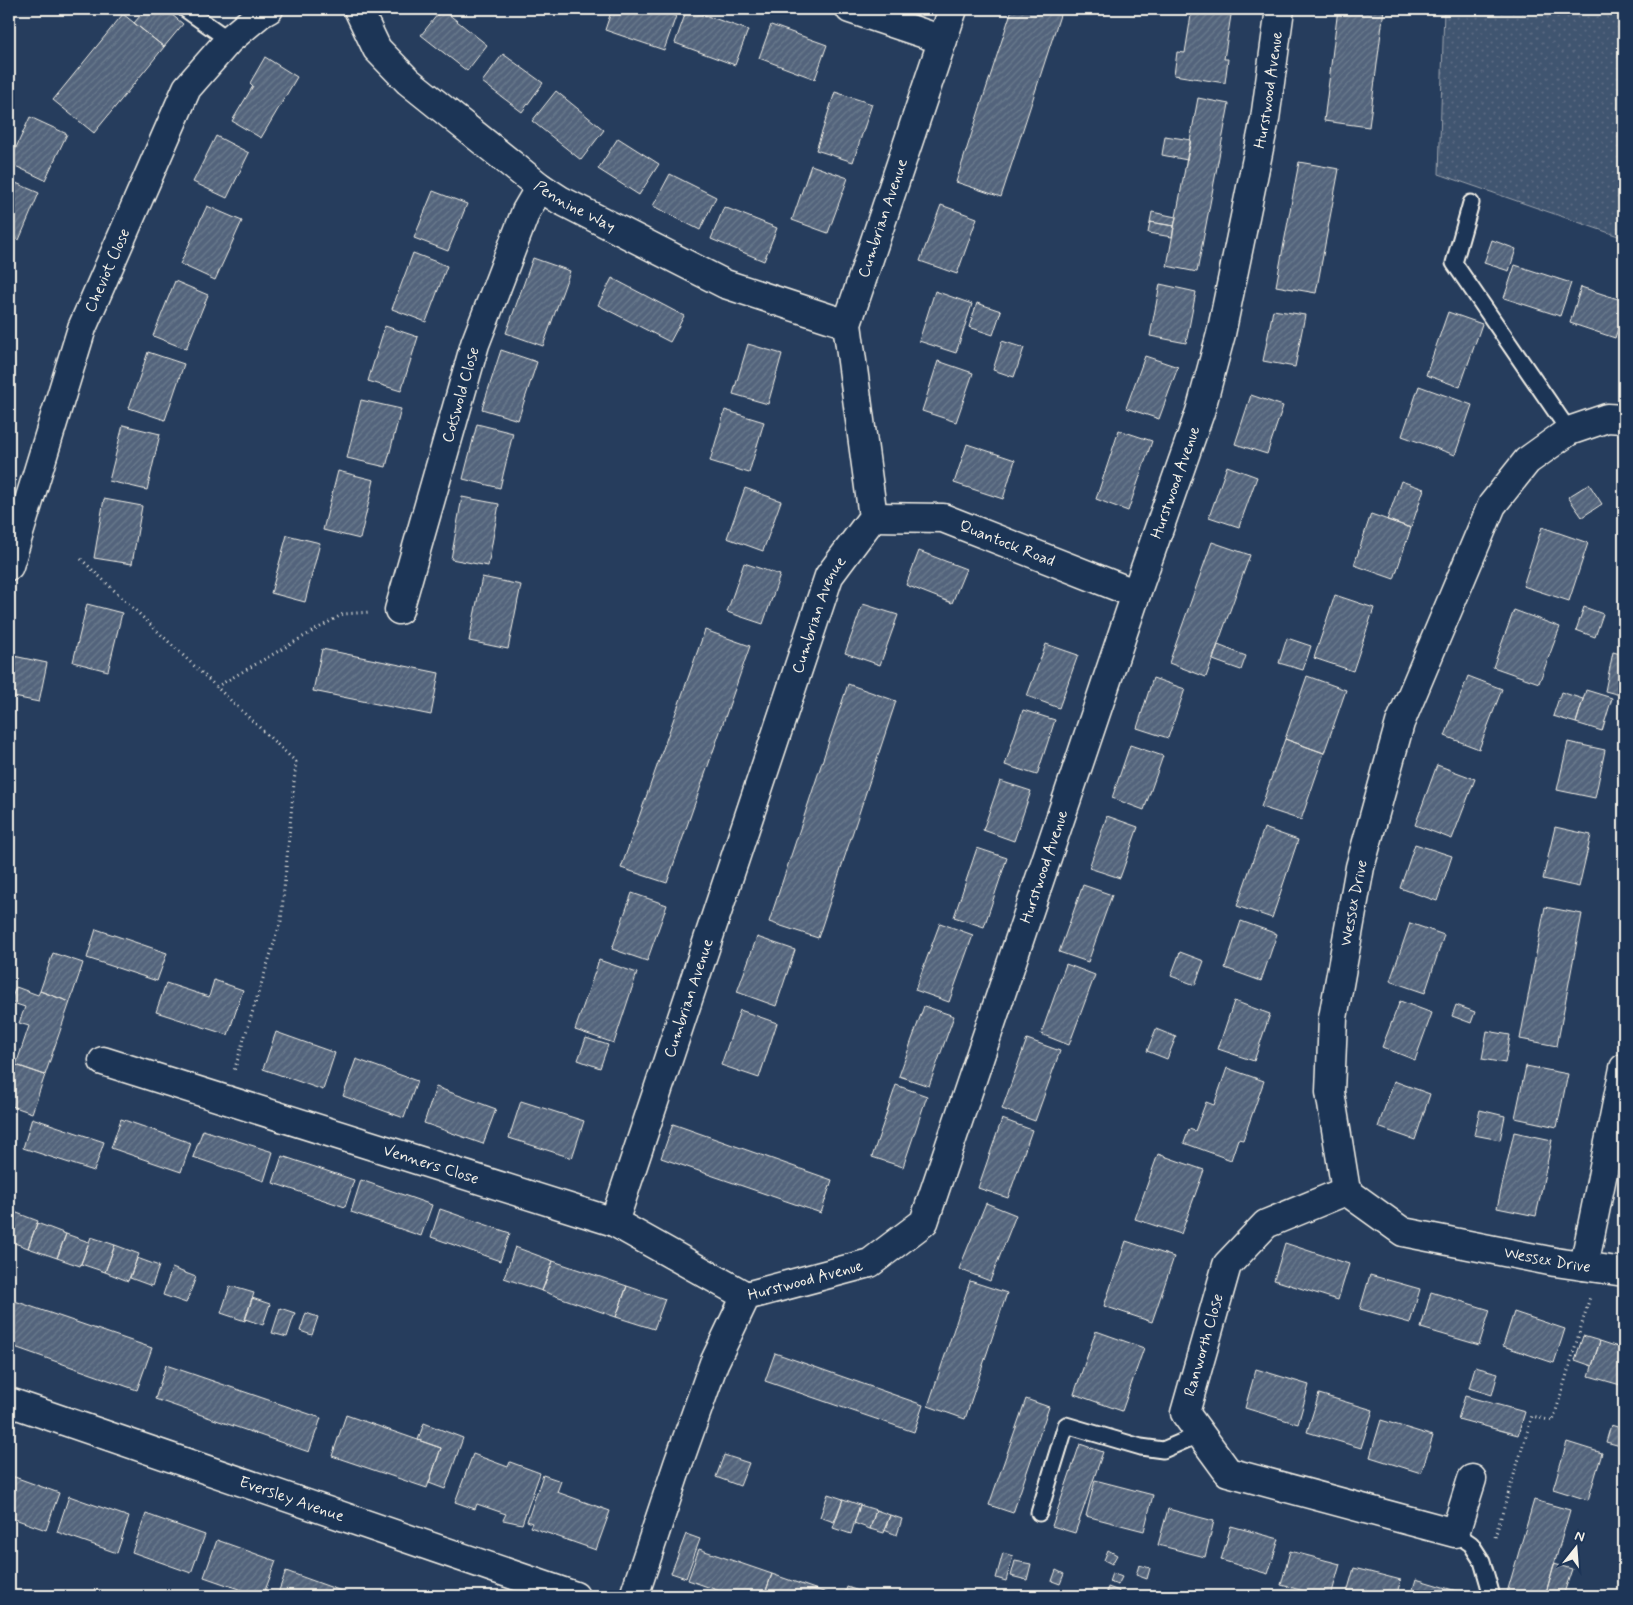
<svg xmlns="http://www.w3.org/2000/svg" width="1633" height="1605" font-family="Mynerve,sans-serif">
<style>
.park{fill:url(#park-dots);stroke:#9aa2ac}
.building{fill:url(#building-hatch);stroke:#f4f1e8}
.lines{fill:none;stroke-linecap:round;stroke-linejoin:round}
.lane-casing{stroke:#f4f1e8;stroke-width:19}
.street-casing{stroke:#f4f1e8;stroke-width:31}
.path{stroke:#f4f1e8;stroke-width:3;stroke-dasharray:1 4;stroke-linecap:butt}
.lane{stroke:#1d3557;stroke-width:15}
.street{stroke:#1d3557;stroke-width:28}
.labels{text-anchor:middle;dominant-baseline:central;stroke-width:4;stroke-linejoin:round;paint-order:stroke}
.street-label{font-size:16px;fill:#f4f1e8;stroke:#1d3557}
</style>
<defs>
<pattern id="park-dots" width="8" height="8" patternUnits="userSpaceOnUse" patternTransform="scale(1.25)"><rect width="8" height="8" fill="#40546f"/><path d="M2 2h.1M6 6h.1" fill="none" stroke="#5c6d84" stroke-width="1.8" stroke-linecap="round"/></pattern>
<pattern id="building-hatch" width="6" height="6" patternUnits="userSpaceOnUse" patternTransform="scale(1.25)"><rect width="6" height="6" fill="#52647b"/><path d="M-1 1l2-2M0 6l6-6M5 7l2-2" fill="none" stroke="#6c7b8e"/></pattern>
</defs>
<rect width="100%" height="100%" fill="#263d5d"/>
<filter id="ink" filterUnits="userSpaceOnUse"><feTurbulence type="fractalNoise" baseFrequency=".02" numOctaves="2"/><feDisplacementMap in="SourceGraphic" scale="10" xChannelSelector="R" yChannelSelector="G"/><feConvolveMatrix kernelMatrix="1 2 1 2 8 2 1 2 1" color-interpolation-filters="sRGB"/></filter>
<g filter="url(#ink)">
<path class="park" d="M1444,9H1624V238L1439,174Z"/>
<path class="building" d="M146,9H165L183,24L164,47L134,23Z
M442,9L487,45L467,71L421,35Z
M612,9H656L676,16L664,50L605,30Z
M687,9L748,30L735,65L675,43Z
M1012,9H1062L1001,197L956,182Z
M1192,9H1232L1224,59H1228L1225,83L1174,75L1177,52L1185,53Z
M1338,9H1384L1369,127L1324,121Z
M123,14L164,47L94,133L53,100Z
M771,25L827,45L815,79L759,58Z
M503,54L543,83L522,112L482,82Z
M265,57L297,77L261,138L232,121L253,86L250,83Z
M556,91L604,130L581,160L532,121Z
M835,92L872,104L853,162L816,150Z
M1198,98L1229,104L1197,272L1167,266Z
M30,117L67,134L45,180L9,163Z
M216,136L249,153L227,198L193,182Z
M1165,136L1191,140L1187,160L1162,155Z
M618,138L659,164L639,195L598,169Z
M1299,162L1339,169L1316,293L1276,286Z
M811,165L848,178L828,233L792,220Z
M670,174L716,197L700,230L653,206Z
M9,180L39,193L19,240L9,236Z
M433,191L467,204L448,251L414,238Z
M941,205L977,218L957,274L920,261Z
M207,206L242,221L215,280L180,264Z
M724,207L777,228L764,261L711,239Z
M1152,212L1176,217L1174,226L1150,222Z
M1150,222L1174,226L1172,237L1148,233Z
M1492,240L1516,249L1509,271L1484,263Z
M9,252L13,254L9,264Z
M413,253L447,266L426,322L392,309Z
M533,258L570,271L543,346L506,333Z
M1515,265L1571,283L1560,316L1504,298Z
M612,278L684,316L670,342L598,305Z
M175,281L208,295L186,349L153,336Z
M1160,284L1196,292L1186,343L1150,336Z
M1581,287L1624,301V311L1615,338L1570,323Z
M935,291L972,304L956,353L919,341Z
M977,303L1001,311L993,335L969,327Z
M1273,310L1305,315L1295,367L1263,361Z
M1448,312L1482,324L1460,387L1426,375Z
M385,326L418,337L401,391L368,381Z
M1002,341L1024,348L1014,377L993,370Z
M748,344L782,354L768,404L733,394Z
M501,350L537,362L518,420L482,409Z
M148,352L184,364L165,420L129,408Z
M1145,356L1178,367L1159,419L1126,408Z
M938,361L973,373L956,422L922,411Z
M1419,386L1472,405L1455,455L1402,436Z
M1251,395L1283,406L1267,454L1235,444Z
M361,400L401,409L386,467L347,458Z
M725,410L764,422L749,473L710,461Z
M477,424L513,433L500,488L463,479Z
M123,425L160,434L147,490L109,481Z
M1119,430L1152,441L1128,511L1096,499Z
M967,444L1015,460L1003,499L954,483Z
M1227,466L1257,477L1239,527L1209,517Z
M338,471L374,480L360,539L323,530Z
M1401,481L1424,489L1411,528L1387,520Z
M1589,484L1602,504L1582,517L1568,497Z
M745,488L781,501L763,551L727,538Z
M462,497L499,504L488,566L451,559Z
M104,499L142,506L132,564L94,558Z
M1371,514L1411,528L1394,579L1354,565Z
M1542,527L1588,543L1569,601L1523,586Z
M287,535L320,543L305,602L271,593Z
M1212,542L1250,555L1206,677L1169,663Z
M919,551L966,569L952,603L906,585Z
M744,563L780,575L763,624L727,612Z
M482,577L521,585L508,649L469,641Z
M1335,595L1374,608L1353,671L1314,658Z
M87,604L122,613L108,671L73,662Z
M863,604L898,615L880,665L845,653Z
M1584,607L1603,614L1595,637L1576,630Z
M1514,610L1560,627L1539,683L1493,667Z
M705,630L750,646L667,883L621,868Z
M1287,638L1311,646L1303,670L1279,663Z
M1046,644L1078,655L1059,708L1027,696Z
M1218,645L1246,656L1241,670L1213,660Z
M322,649L439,673L431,715L313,691Z
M1613,652L1624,655V696L1605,691Z
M9,655L47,663L39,702L9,696Z
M1307,676L1346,690L1324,753L1285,739Z
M1468,676L1502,689L1479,749L1445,736Z
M1153,678L1185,689L1168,738L1137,728Z
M848,684L896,701L818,938L769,922Z
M1586,690L1612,698L1602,731L1576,723Z
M1561,692L1583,699L1576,723L1553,716Z
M1023,710L1055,720L1037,775L1005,765Z
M1285,739L1324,753L1301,820L1261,807Z
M1568,742L1605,750L1595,798L1557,790Z
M1130,745L1163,756L1144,810L1112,798Z
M1437,765L1475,779L1452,839L1415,825Z
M1000,781L1031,791L1014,841L983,830Z
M1107,816L1138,827L1120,878L1089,868Z
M1555,827L1591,835L1579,887L1543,879Z
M1264,828L1298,840L1272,918L1237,906Z
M1415,844L1452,856L1437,901L1400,888Z
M977,848L1007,858L984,927L954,917Z
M1083,885L1112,895L1088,962L1059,952Z
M632,893L667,905L647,961L612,949Z
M1545,907L1582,914L1557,1046L1520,1039Z
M1241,921L1277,934L1261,981L1225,968Z
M940,923L973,935L949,1002L915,990Z
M1410,923L1444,935L1425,993L1390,981Z
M96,929L167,953L157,981L87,958Z
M757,937L795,950L776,1006L737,992Z
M1180,952L1204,961L1195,985L1171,976Z
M53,953L83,963L70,1002L40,991Z
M599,960L637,973L614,1043L575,1030Z
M1066,964L1095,975L1069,1045L1041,1034Z
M214,980L243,990L228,1035L156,1012L166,983L209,997Z
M16,987L38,995L40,991L70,1002L45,1075L16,1065L29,1026L19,1023L25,1007L10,1002Z
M1234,1001L1270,1014L1254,1061L1218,1049Z
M1400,1001L1432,1013L1415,1060L1382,1047Z
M1456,1005L1475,1012L1471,1023L1452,1016Z
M924,1006L954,1016L929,1086L899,1076Z
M740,1010L777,1023L759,1078L721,1065Z
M1156,1029L1176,1037L1167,1059L1147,1051Z
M1487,1031L1510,1035L1505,1063L1482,1059Z
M276,1032L335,1053L323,1090L263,1069Z
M586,1038L608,1045L600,1068L578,1060Z
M1027,1039L1060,1051L1035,1121L1002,1109Z
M356,1059L417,1081L404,1118L343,1096Z
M16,1065L45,1075L32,1113L9,1105V1085Z
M1526,1066L1568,1074L1557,1127L1515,1118Z
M1227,1068L1264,1081L1243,1140L1238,1139L1231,1160L1184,1143L1189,1129L1195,1131L1206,1102L1214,1105Z
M1394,1081L1430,1094L1415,1140L1378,1127Z
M896,1085L927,1096L903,1167L872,1157Z
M436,1087L496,1109L483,1144L424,1123Z
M521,1101L584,1121L572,1158L509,1138Z
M1480,1110L1505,1116L1500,1140L1474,1135Z
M32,1118L104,1142L94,1171L23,1148Z
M121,1119L191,1143L181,1172L111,1148Z
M1002,1119L1032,1130L1008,1198L978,1188Z
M673,1124L832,1180L821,1213L661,1158Z
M203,1130L273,1152L264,1181L193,1157Z
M1514,1132L1552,1140L1536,1216L1497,1208Z
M1158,1154L1204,1170L1181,1234L1135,1219Z
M282,1156L354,1180L345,1207L273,1183Z
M361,1180L432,1205L421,1236L351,1212Z
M986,1203L1016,1215L990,1281L959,1269Z
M440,1209L510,1233L500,1261L431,1237Z
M9,1210L38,1221L28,1248L9,1241Z
M37,1223L66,1234L57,1258L28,1248Z
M66,1234L89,1242L80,1266L57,1258Z
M91,1237L115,1245L105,1272L81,1264Z
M1126,1241L1174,1257L1152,1322L1104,1306Z
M1285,1243L1349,1264L1338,1300L1274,1280Z
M115,1245L139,1254L128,1281L105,1272Z
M515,1247L553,1261L542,1291L504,1278Z
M137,1258L159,1266L152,1286L130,1278Z
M553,1261L627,1286L616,1317L542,1291Z
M172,1268L196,1277L186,1303L163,1295Z
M1370,1275L1420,1289L1410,1323L1360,1309Z
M970,1281L1007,1293L965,1419L928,1406Z
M230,1286L254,1293L245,1321L221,1313Z
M627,1286L665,1299L654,1329L616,1317Z
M1431,1292L1490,1310L1479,1345L1421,1328Z
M252,1298L270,1304L263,1325L245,1319Z
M12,1300L152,1348L137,1390L9,1345V1308Z
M280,1308L295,1313L287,1337L272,1333Z
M1514,1312L1565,1329L1554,1363L1503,1346Z
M306,1313L318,1317L312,1335L300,1331Z
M1096,1331L1144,1348L1122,1411L1074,1394Z
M1583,1336L1600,1341L1592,1366L1575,1360Z
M1600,1341L1624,1349V1386L1589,1376Z
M775,1353L923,1405L914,1432L765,1381Z
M166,1365L321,1418L309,1452L155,1399Z
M1475,1367L1498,1373L1492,1395L1469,1388Z
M1256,1369L1309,1385L1298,1424L1245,1408Z
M1319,1394L1373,1410L1361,1448L1307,1432Z
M1465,1396L1525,1412L1518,1435L1458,1419Z
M1026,1399L1049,1407L1013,1513L989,1505Z
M346,1415L441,1448L427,1488L332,1456Z
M1381,1420L1433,1436L1421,1473L1370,1457Z
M424,1423L463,1438L445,1489L429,1483L441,1448L418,1440Z
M1611,1425L1624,1429V1447L1606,1442Z
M1567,1442L1602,1453L1588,1500L1553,1489Z
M1080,1444L1103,1452L1075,1533L1052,1526Z
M473,1454L508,1467L510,1462L540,1473L522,1524L503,1520L506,1514L477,1504L475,1509L455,1502Z
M724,1455L749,1463L740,1486L716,1477Z
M9,1475L59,1493L46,1530L9,1517Z
M543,1475L561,1481L557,1492L610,1511L596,1550L530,1527L532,1523L527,1521Z
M1095,1480L1153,1495L1144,1531L1086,1516Z
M828,1494L843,1499L834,1522L820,1517Z
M69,1496L129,1517L117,1553L57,1532Z
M843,1499L860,1505L851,1534L833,1528Z
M1534,1500L1570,1510L1545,1596H1506Z
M860,1505L876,1510L870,1529L854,1523Z
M1168,1509L1214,1521L1205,1557L1158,1545Z
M876,1510L890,1515L884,1533L870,1529Z
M146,1514L205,1535L191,1573L132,1552Z
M890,1515L902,1519L897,1535L884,1530Z
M1231,1526L1279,1539L1268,1574L1221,1560Z
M686,1534L700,1539L686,1578L671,1573Z
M217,1540L276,1561L263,1596H259L204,1577Z
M699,1549L772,1574L764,1596H734L688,1580Z
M1108,1550L1117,1555L1112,1564L1104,1560Z
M1290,1551L1340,1564L1331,1596H1324L1281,1585Z
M1003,1553L1013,1556L1006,1581L996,1578Z
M1015,1561L1031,1564L1027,1580L1011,1576Z
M1554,1564L1572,1569L1563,1596H1545Z
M1139,1565L1150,1568L1147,1579L1136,1575Z
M1354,1568L1401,1580L1396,1596H1346Z
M1056,1570L1064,1574L1060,1584L1052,1581Z
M286,1571L347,1593L346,1596H277Z
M1112,1573L1122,1577L1118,1585L1109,1582Z
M772,1574L835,1596H764Z
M1416,1579L1473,1596H1411Z
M847,1587L862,1592L860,1596H844Z
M1108,1587L1119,1591L1117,1596L1107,1592Z
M1163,1589L1180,1595L1179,1596H1160Z"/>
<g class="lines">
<g class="lane-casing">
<path id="lane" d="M185,9L229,40
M1471,203L1454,263L1569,431
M1039,1513L1066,1425L1141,1447L1163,1450L1200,1434
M1455,1533L1471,1544L1482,1561L1492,1596"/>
</g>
<g class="street-casing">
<g id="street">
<path id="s1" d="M358,9L377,49L408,81L540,187L560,200L725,284L847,324"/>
<path d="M850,9L943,40"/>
<path id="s2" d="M1624,419L1607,418L1569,431L1527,461L1492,505L1400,723L1360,867L1333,1018L1330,1092L1346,1191L1403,1232L1555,1262L1624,1272"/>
<path id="s3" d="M873,517L943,518L1136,594"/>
<path id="s4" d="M9,566L82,328L187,88L229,40L260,14L269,9"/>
<path id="s5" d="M399,610L475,344L526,211L540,187"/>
<path id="s6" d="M103,1061L614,1222L746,1296"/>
<path d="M1346,1191L1266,1224L1227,1265L1185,1413L1228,1472L1455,1533L1472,1479"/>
<path id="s7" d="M614,1222L829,576L873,517L847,324L953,9"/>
<path d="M1584,1266L1624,1068"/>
<path id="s8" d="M9,1402L575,1596"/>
<path id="s9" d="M634,1596L678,1464L714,1363L746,1296L870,1263L924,1222L1136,594L1200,412L1221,334L1265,119L1280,9"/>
</g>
</g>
<path class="path" d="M81,559L296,762L281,921L234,1071
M216,687L343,614L371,612
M1495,1537L1532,1416L1553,1421L1590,1297"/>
<use href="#lane" class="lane"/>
<use href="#street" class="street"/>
</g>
</g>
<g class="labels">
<g class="street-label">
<text stroke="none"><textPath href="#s9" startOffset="1702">Hurstwood Avenue</textPath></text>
<text stroke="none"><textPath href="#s1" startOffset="298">Pennine Way</textPath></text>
<text stroke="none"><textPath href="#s7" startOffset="1061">Cumbrian Avenue</textPath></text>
<text stroke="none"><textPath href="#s4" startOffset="312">Cheviot Close</textPath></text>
<text stroke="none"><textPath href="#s5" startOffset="224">Cotswold Close</textPath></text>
<text stroke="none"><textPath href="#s9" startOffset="1298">Hurstwood Avenue</textPath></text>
<text stroke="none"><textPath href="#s3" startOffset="139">Quantock Road</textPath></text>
<text stroke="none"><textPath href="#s7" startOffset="641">Cumbrian Avenue</textPath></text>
<text stroke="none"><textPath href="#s9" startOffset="892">Hurstwood Avenue</textPath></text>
<text transform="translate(1354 903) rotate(-79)">Wessex Drive</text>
<text stroke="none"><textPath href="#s7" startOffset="236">Cumbrian Avenue</textPath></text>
<text stroke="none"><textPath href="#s6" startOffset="344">Venners Close</textPath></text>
<text stroke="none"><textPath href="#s2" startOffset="1096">Wessex Drive</textPath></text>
<text stroke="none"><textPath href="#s9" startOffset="382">Hurstwood Avenue</textPath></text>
<text transform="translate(1204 1345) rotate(-74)">Ranworth Close</text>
<text stroke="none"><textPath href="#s8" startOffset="299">Eversley Avenue</textPath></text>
</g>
</g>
<rect width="1633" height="1605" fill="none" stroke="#1d3557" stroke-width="30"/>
<rect x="15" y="15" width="1603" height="1575" fill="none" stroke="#f4f1e8" stroke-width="2" filter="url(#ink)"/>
<g transform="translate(1576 1548) rotate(17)" stroke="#1d3557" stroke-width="4" paint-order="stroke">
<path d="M0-4L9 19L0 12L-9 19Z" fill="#f4f1e8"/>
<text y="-8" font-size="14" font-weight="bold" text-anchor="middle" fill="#f4f1e8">N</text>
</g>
</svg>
